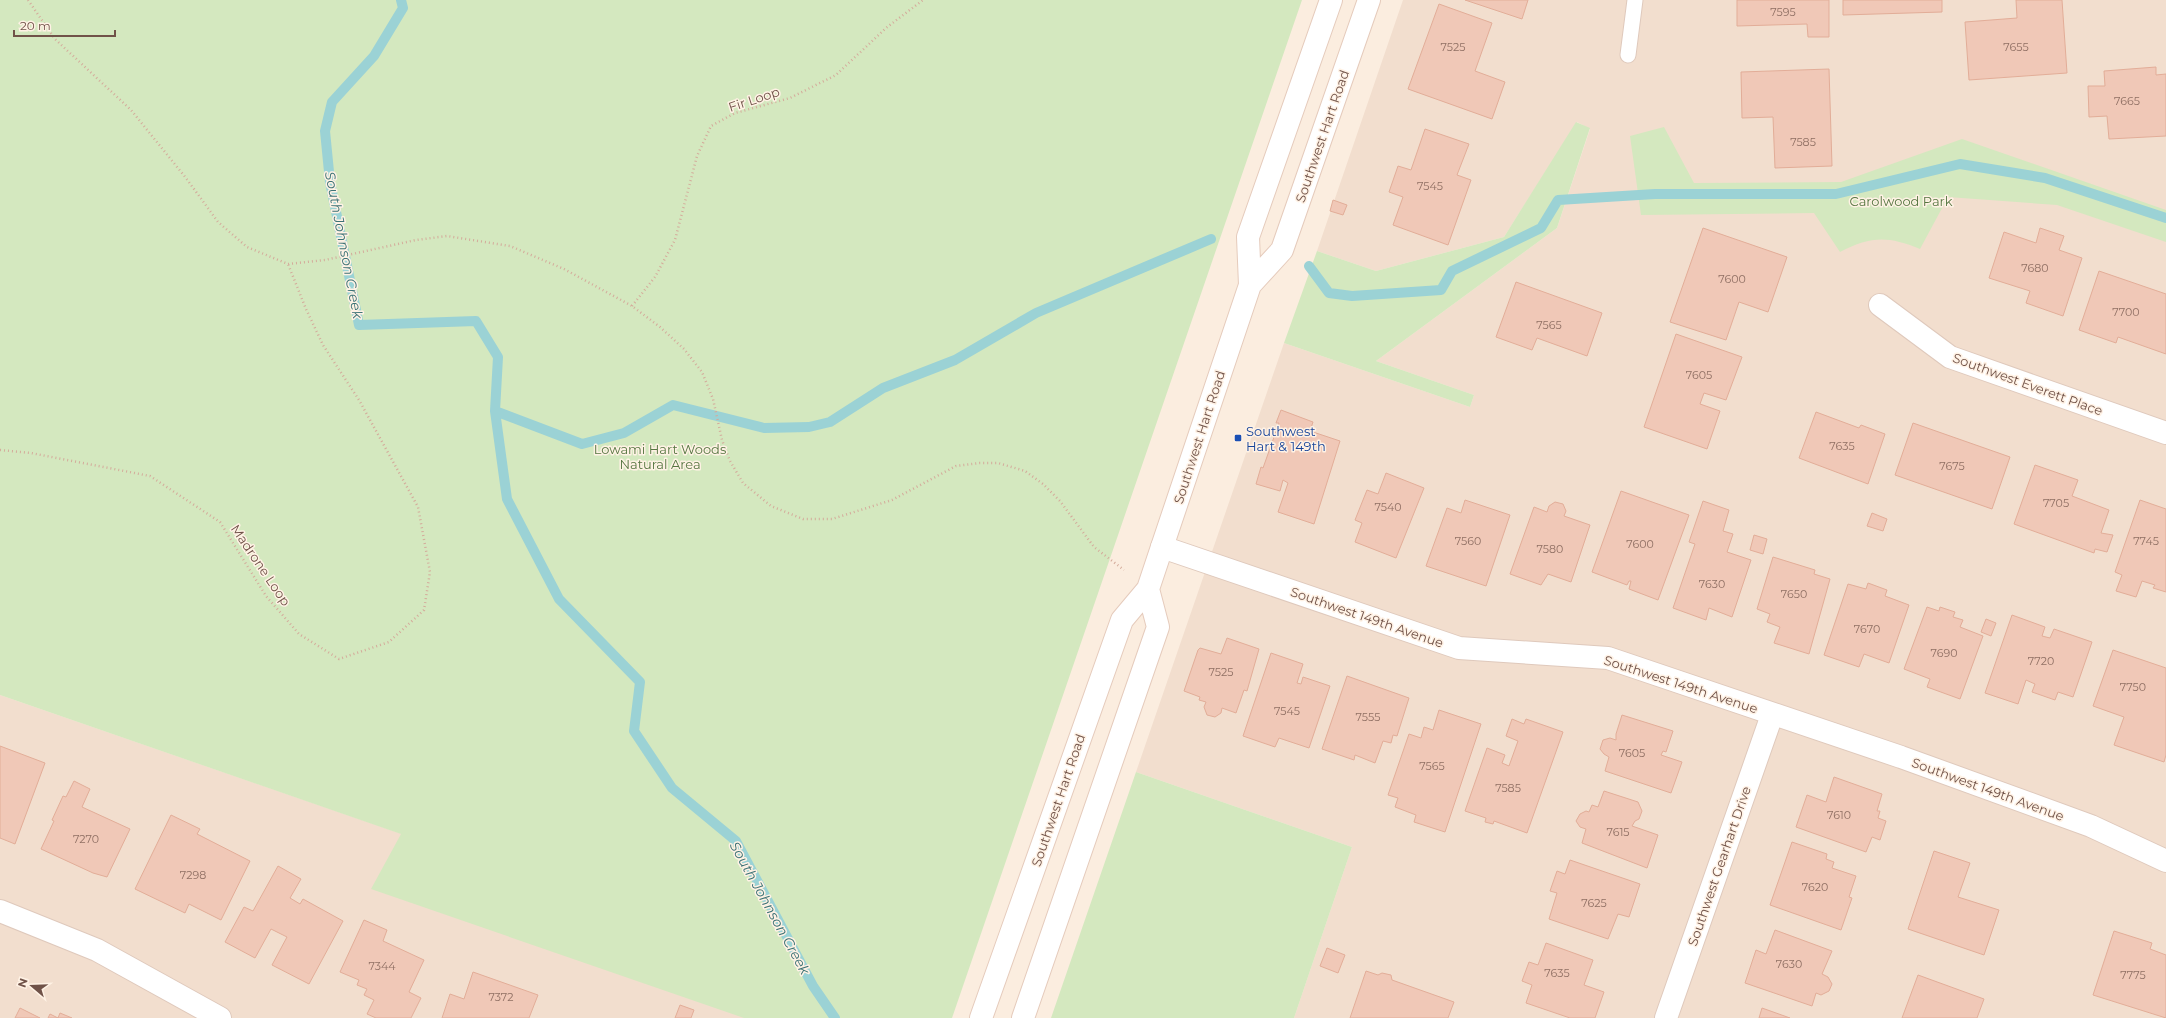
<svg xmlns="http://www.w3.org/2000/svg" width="2166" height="1018" font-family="Montserrat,sans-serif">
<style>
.residential{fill:#f2dece}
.green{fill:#d4e8bf}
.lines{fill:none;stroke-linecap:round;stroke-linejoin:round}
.stream{stroke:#9bd2d5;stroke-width:10}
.building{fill:#f0c8b7;stroke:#e2ad98}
.lane-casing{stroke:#dfc9bc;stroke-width:17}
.street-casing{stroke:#dfc9bc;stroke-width:24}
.secondary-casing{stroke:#e5cbbc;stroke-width:24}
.path{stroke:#d4ab9b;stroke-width:2.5;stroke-dasharray:1 3;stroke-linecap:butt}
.lane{stroke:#fff;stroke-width:15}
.street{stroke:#fff;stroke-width:22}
.secondary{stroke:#fff;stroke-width:22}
.transit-dot{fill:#1a4fb4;stroke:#fff2e5;stroke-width:1.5}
.labels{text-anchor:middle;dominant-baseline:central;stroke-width:3;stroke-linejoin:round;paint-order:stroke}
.number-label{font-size:11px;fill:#907064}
.street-label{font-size:13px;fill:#705248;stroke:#fff2e5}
.park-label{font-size:13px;fill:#567641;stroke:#fff2e5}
.transit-label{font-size:13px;fill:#164399;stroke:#fff2e5;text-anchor:start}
.water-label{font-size:14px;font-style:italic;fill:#3c7276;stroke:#fff2e5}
</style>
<rect width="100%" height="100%" fill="#fbeddf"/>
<path class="residential" d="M1403,0H2166V1018H1294L1352,847L1136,772L1284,343L1470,407L1474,395L1376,361L1557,228L1590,129L1577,122L1504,237L1376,271L1317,251Z
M0,695L934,1018H0Z"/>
<path class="green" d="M0,0H1302L952,1018H744L371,889L401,834L0,695Z
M1576,122L1590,128L1557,228L1376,361L1474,395L1470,407L1284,343L1317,251L1376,271L1504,237Z
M1664,127L1694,183L1841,182L1962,139L2166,210V242L2057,205L1948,197L1920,249C1888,236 1871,236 1840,252L1814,213L1641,215L1630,136Z
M1136,772L1352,847L1294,1018H1051Z"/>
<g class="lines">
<path class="stream" d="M401,0L403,8L374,56L332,102L325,131L330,182L359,325L476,321L498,357L495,411L507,499L559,599L640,682L634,731L672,788L736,841L813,986L835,1018
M1309,266L1329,293L1352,296L1441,290L1452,271L1541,228L1558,200L1655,194H1836L1960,164L2045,178L2166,218
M495,411L582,444L624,433L673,405L764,428L809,427L830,422L883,388L955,360L1036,313L1211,239"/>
</g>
<path class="building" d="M1465,0H1528L1522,19Z
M1737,0H1829V37H1808L1807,24L1737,26Z
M1843,0H1942V12L1843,15Z
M2016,0H2062L2067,73L1969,80L1965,22L2017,18Z
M1439,4L1492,23L1475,71L1505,82L1492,119L1408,89Z
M2156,67V75L2166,74V136L2109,139L2107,116L2089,117L2088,86H2105L2104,71Z
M1829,69L1832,166L1775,168L1773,117L1742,118L1741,72Z
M1425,129L1469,144L1457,175L1471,180L1448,245L1393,225L1403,197L1389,192L1398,166L1411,170Z
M1333,200L1347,205L1343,215L1330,211Z
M1703,228L1787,257L1768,312L1739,302L1726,340L1670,322Z
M2040,228L2064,236L2059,250L2082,258L2063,316L2026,303L2030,291L1989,278L2004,232L2036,243Z
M2099,271L2166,294V354L2118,337L2116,343L2079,330Z
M1516,282L1602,313L1587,356L1537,338L1532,350L1496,337Z
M1676,334L1742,357L1726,400L1704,393L1700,404L1720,411L1707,449L1644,427Z
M1281,410L1313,422L1310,431L1340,441L1314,524L1278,512L1288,483L1283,480L1280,491L1256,484L1261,467L1263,468L1279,423H1276Z
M1816,412L1859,428L1861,425L1885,434L1868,484L1799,458Z
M1913,423L2010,457L1992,509L1895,475Z
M2035,465L2078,480L2072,496L2109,510L2101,533L2113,535L2107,552L2095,549L2094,553L2014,524Z
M1386,473L1424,488L1396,558L1355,542L1362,523L1355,520L1367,490L1378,494Z
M1621,491L1689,515L1658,600L1629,589L1631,581H1629L1627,585L1592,572Z
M1465,500L1510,515L1486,586L1426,566L1447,508L1461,513Z
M2140,500L2166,509V592L2153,588L2155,585L2142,581L2136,597L2116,591L2122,575L2115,572Z
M1703,501L1729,510L1723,531L1733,534L1727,552L1751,560L1732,617L1709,608L1706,620L1673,608L1695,544L1689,542Z
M1555,502L1563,504L1566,511L1564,516L1590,525L1571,582L1548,574L1541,585L1510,574L1534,507L1547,512L1549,506Z
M1872,513L1887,519L1883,531L1867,526Z
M1754,535L1767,539L1763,554L1750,550Z
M1773,557L1815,570L1814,574L1830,579L1809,654L1774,643L1780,627L1767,622L1770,614L1757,609Z
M1868,583L1887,590L1885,596L1909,605L1889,663L1864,654L1859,667L1824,655L1848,584L1866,589Z
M1927,607L1939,611L1940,607L1955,612L1953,617L1963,620L1960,627L1983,636L1960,699L1927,687L1930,679L1904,669Z
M2012,615L2045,627L2042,636L2050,638L2054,629L2092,642L2073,697L2058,692L2055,700L2032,692L2035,684L2026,680L2018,704L1985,693Z
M1986,619L1996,623L1991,636L1981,632Z
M1227,638L1259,649L1247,691L1244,690L1236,713L1222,708L1221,713L1215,717L1207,715L1204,707L1206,702L1199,700L1200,697L1184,691L1198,650L1200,648L1221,654Z
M2113,650L2166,668V755L2164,762L2114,745L2124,717L2093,706Z
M1271,653L1303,664L1297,683L1301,684L1303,677L1330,686L1309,748L1279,738L1275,747L1243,736Z
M1347,676L1409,698L1397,736L1393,735L1391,743L1383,741L1375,763L1355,755L1354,760L1322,749Z
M1439,710L1481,724L1445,832L1414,822L1416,815L1395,807L1398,798L1388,795L1409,734L1421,738L1424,727L1433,730Z
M1622,715L1673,731L1666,752L1663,751L1661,755L1682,762L1671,793L1605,771L1609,757L1604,754L1600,749L1603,740L1610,738L1616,740V734Z
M1512,719L1524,724L1526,719L1563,732L1527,833L1494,821L1493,824L1485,822L1486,818L1465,811L1487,748L1505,755L1502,763L1509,766L1518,741L1506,736Z
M0,746L45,763L15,844L0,838Z
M1834,777L1882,794L1877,811H1880L1878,818L1886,821L1880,840L1872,837L1866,852L1796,827L1807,795L1826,802Z
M74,781L90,789L82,807L130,829L107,877L93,873L41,849L54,821L52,820L63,796L66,797Z
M1604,791L1638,802L1642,811L1639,819L1635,821L1632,826L1658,835L1647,868L1582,843L1586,829L1580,827L1576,821L1580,814L1586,811L1589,812L1592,805L1598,807Z
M171,815L200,829L197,834L250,861L221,920L189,904L185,913L135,889Z
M1792,842L1827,854L1826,859L1834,862L1832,868L1856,876L1849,897L1852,898L1841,930L1770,905Z
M1934,851L1970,863L1958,897L1999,910L1984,955L1908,929Z
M1570,860L1640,884L1629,917L1618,914L1608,939L1549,919L1557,893L1550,891L1557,871L1565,874Z
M278,866L301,879L290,898L300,904L303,899L343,921L309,984L272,965L287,937L271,929L255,958L225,942L244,907L253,911Z
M364,920L387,930L383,941L424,960L409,992L421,998L411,1018H376L367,1014L374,1000L364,995L367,989L357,985L359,980L340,972Z
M1775,930L1832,951L1822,974L1828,977L1832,984L1829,991L1821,995L1816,993L1812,1006L1745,983L1756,950L1766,954Z
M2114,931L2152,943L2150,949L2166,955V1018L2093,995Z
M1546,943L1593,960L1584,985L1604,992L1595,1018H1570L1526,1003L1532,985L1522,981L1529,962L1538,965Z
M1327,948L1345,955L1338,973L1320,966Z
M1366,971L1378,975L1382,973L1391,975L1392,980L1454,1002L1448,1018H1350Z
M473,972L538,995L529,1018H442L450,994L464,999Z
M1918,975L1984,999L1977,1018H1902Z
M680,1005L694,1010L691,1018H675Z
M20,1008L40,1018H15Z
M1762,1008L1790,1018H1759Z
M60,1013L72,1018H48L50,1014L58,1018Z"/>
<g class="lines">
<g class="lane-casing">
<path id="lane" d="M1628,55L1635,0"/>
</g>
<g class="street-casing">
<path id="street" d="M1880,305L1950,357L2166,433
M1162,547L1459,648L1608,658L1901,757L2091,826L2166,861
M0,911L97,950L220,1018
M1666,1018L1772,715"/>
</g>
<g class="secondary-casing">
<path id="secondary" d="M1250,285L1282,250L1369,0
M981,1018L1122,620L1148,589L1162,547L1250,285L1248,237L1331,0
M1023,1018L1158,627L1148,589"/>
</g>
<path class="path" d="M28,0L55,39L131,110L186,178L218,222L247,247L288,264L325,260L416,240L447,236L510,246L564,269L632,306L660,327L684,349L702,372L713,399L722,440L730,461L743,483L771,506L803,519H832L892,500L956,466L980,463H998L1025,471L1043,484L1060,501L1094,547L1124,570
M632,306L655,277L675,240L697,156L711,126L735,113L790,98L836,75L886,28L923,0
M0,450L31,453L150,476L220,522L266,596L299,634L339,659L389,642L424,610L430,572L418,507L359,400L323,345L306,309L288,264"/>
<use href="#lane" class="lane"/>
<use href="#street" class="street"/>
<use href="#secondary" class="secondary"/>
</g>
<rect class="transit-dot" x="1234" y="434" width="8" height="8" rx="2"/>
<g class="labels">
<g class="number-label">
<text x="1783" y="12">7595</text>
<text x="1453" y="47">7525</text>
<text x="2016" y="47">7655</text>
<text x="2127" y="101">7665</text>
<text x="1803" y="142">7585</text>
<text x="1430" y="186">7545</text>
<text x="2035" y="268">7680</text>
<text x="1732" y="279">7600</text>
<text x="2126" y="312">7700</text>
<text x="1549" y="325">7565</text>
<text x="1699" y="375">7605</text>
<text x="1842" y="446">7635</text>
<text x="1952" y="466">7675</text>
<text x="2056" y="503">7705</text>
<text x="1388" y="507">7540</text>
<text x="1468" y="541">7560</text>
<text x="2146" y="541">7745</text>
<text x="1640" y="544">7600</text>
<text x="1550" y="549">7580</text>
<text x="1712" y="584">7630</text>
<text x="1794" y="594">7650</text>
<text x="1867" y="629">7670</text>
<text x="1944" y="653">7690</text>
<text x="2041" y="661">7720</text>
<text x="1221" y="672">7525</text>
<text x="2133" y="687">7750</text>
<text x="1287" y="711">7545</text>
<text x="1368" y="717">7555</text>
<text x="1632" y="753">7605</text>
<text x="1432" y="766">7565</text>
<text x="1508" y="788">7585</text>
<text x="1839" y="815">7610</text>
<text x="1618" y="832">7615</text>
<text x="86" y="839">7270</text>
<text x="193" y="875">7298</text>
<text x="1815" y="887">7620</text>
<text x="1594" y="903">7625</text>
<text x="1789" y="964">7630</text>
<text x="382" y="966">7344</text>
<text x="1557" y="973">7635</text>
<text x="2133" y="975">7775</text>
<text x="501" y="997">7372</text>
</g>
<g class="street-label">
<text transform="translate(754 99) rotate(-18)">Fir Loop</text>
<text transform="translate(1322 136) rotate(-71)">Southwest Hart Road</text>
<text transform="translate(2028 384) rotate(20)">Southwest Everett Place</text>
<text transform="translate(1199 437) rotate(-72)">Southwest Hart Road</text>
<text transform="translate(261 565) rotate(56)">Madrone Loop</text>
<text transform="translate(1367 617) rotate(19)">Southwest 149th Avenue</text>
<text transform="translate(1681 684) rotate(18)">Southwest 149th Avenue</text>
<text transform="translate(1988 789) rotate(20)">Southwest 149th Avenue</text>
<text transform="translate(1058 800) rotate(-71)">Southwest Hart Road</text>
<text transform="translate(1719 866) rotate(-71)">Southwest Gearhart Drive</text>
</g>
<g class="park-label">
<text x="1901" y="201">Carolwood Park</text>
<text x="660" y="449">Lowami Hart Woods<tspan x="660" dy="15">Natural Area</tspan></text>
</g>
<g class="transit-label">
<text x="1246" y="431">Southwest<tspan x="1246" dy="15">Hart &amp; 149th</tspan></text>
</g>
<g class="water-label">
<text transform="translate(344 245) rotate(79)">South Johnson Creek</text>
<text transform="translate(770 908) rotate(61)">South Johnson Creek</text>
</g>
</g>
<g transform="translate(32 986) rotate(289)" stroke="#fff2e5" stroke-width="3" paint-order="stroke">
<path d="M0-3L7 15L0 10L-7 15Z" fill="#705248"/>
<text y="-6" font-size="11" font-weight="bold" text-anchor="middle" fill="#705248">N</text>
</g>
<path d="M14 30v6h101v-6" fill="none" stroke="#705248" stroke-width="2"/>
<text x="20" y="30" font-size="12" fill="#705248" stroke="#fff2e5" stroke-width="3" paint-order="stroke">20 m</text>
</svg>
